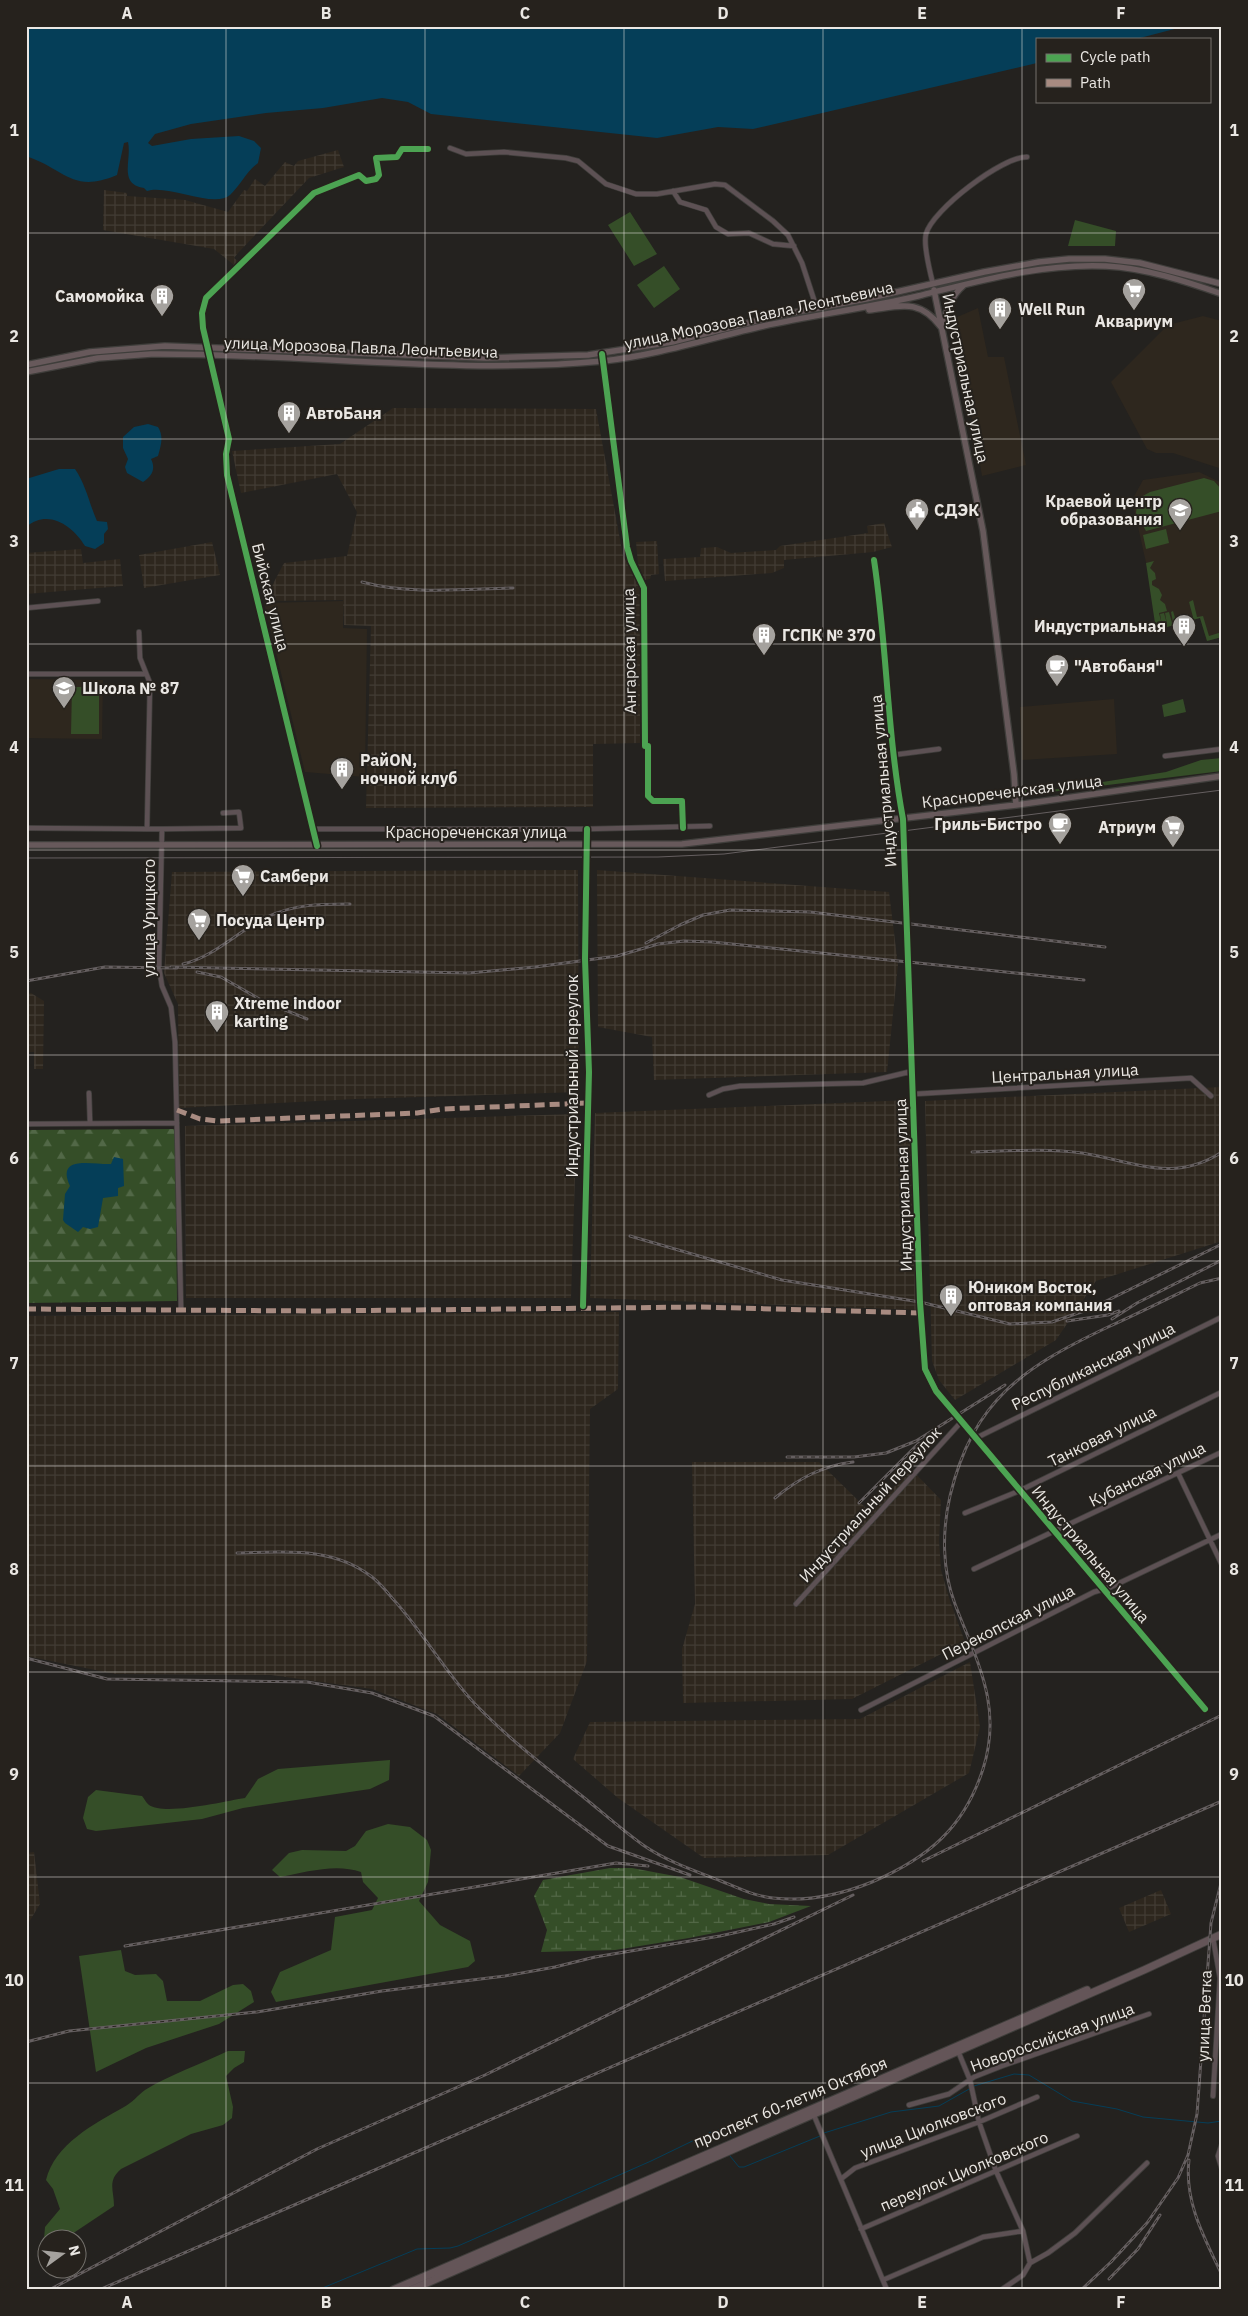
<svg xmlns="http://www.w3.org/2000/svg" width="1248" height="2316" font-family="'IBM Plex Sans',sans-serif">
<style>
.built{fill:#2e271e}
.industrial{fill:url(#industrial-grid)}
.grass{fill:#354e28}
.forest{fill:url(#forest-firs)}
.wetland{fill:url(#wetland-marsh)}
.water{fill:#053e58}
.lines{fill:none;stroke-linecap:round;stroke-linejoin:round}
.stream{stroke:#053e58;stroke-width:1}
.minor-casing{stroke:#3f3e3b;stroke-width:6}
.major-casing{stroke:#3f3e3b;stroke-width:8}
.highway-casing{stroke:#3f3e3b;stroke-width:9}
.minor{stroke:#5d5154;stroke-width:4.5}
.major{stroke:#67595b;stroke-width:5.5}
.highway{stroke:#645558;stroke-width:7}
.tram{stroke:#655f60;stroke-width:1}
.rail-casing{stroke:#655f60;stroke-width:3}
.rail{stroke:#26221d;stroke-width:1;stroke-dasharray:4;stroke-linecap:butt}
.quiet{stroke:#a88b81;stroke-width:5;stroke-dasharray:10 5;stroke-linecap:butt}
.cycleway-casing{stroke:#26221d;stroke-width:9}
.cycleway{stroke:#4ca352;stroke-width:6}
.grid{fill:none;stroke:#eae7e3;stroke-width:1;stroke-opacity:0.55}
.labels{text-anchor:middle;dominant-baseline:central;stroke-width:4;stroke-linejoin:round;paint-order:stroke}
.poi-label{font-size:16px;font-weight:bold;fill:#eae7e3;stroke:#26221d;text-anchor:start}
.street-label{font-size:16px;fill:#eae7e3;stroke:#26221d}
.neatline{fill:none;stroke:#eae7e3;stroke-width:2}
.grid-label{font-size:16px;text-anchor:middle;font-weight:bold;fill:#eae7e3}
</style>
<defs>
<pattern id="industrial-grid" width="8" height="8" patternUnits="userSpaceOnUse" patternTransform="scale(1.25)"><rect width="8" height="8" fill="#2e271e"/><path d="M0 4h8M4 0v8" fill="none" stroke="#423c34"/></pattern>
<pattern id="forest-firs" width="22" height="20" patternUnits="userSpaceOnUse" patternTransform="scale(1.25)"><rect width="22" height="20" fill="#354e28"/><path d="M5 1l3.5 6h-7zM16 11l3.5 6h-7z" fill="#526847"/></pattern>
<pattern id="wetland-marsh" width="20" height="14" patternUnits="userSpaceOnUse" patternTransform="scale(1.25)"><rect width="20" height="14" fill="#354e28"/><path d="M1 5h8M5 5V1M11 12h8M15 12V8" fill="none" stroke="#526847"/></pattern>
</defs>
<rect width="100%" height="100%" fill="#24221f"/>
<path class="built" d="M978,308L988,357H1004L1026,465L982,476L955,318Z
M1203,316L1222,321V469L1173,453H1156L1147,449L1111,382L1168,325Z
M1199,472L1222,483V637L1207,641L1200,618L1156,630L1151,585L1132,500L1143,480Z
M343,601V628L367,629L365,777L305,772L264,603Z
M26,679L103,680L102,739L26,738Z
M1114,699L1117,754L1022,760L1020,707Z"/>
<path class="industrial" d="M338,150L344,167L309,178L238,253L234,258L238,261L234,265L214,249L103,230L104,190L127,193V196L185,200L228,212L244,190L247,191L255,179L265,186L285,162L294,166L298,161Z
M393,408L596,409L623,556L640,585V743L593,744V807L366,808L371,626L344,625L343,600L264,601L284,563L347,556L357,512L337,474L241,493L232,451L340,444Z
M884,523L892,547L873,552L784,560V568L772,573L665,581L663,559L700,557L701,548L717,547L731,553L776,550L780,546L868,533L867,526Z
M657,541L659,574L651,575L650,579L645,580L638,564L636,542Z
M212,542L220,575L144,588L139,555Z
M81,549L83,563L120,559L123,586L26,594V553Z
M578,870L579,1092L356,1099L179,1108L178,1004L164,973L172,872Z
M597,870L889,892L898,965L887,1072L654,1080L652,1037L598,1027Z
M31,993L44,1001L43,1069H34V1052H27L26,994Z
M1222,1087V1241L1096,1281L1056,1340L955,1400L939,1380L932,1361L925,1101Z
M911,1100L921,1310L590,1298L595,1113Z
M577,1114L571,1298H186L185,1126Z
M619,1312L618,1389L590,1409L587,1661L560,1733L519,1776L437,1714L372,1689L271,1675L115,1674L26,1656V1316Z
M692,1462H819L870,1512L911,1469L941,1500L939,1541L941,1570L950,1601L965,1642L852,1699L683,1703L682,1649L695,1604Z
M970,1662L980,1727L969,1773L828,1855L704,1858L618,1798L573,1759L590,1722L860,1719Z
M34,1852L40,1904L26,1927V1853Z
M1161,1890L1171,1914L1129,1932L1119,1908Z"/>
<path class="grass" d="M630,212L657,254L634,266L608,225Z
M1075,220L1116,231L1115,246H1068Z
M664,266L680,289L654,308L637,285Z
M1204,478L1214,481L1221,489L1222,511L1146,531L1136,513L1137,504L1141,497L1150,492Z
M1166,529L1169,543L1146,549L1143,535Z
M1154,561L1150,568L1155,573L1156,579L1152,581V585L1159,589L1162,595L1160,600L1165,604L1167,611L1159,613L1162,625L1160,614L1164,613L1167,624L1165,613L1169,612L1172,623L1173,622L1171,612L1173,611L1176,621L1193,617L1189,602L1193,600L1197,617L1203,616L1209,636L1222,632V637L1207,641L1200,618L1156,630L1146,563Z
M72,687H99V734H71Z
M1183,699L1186,712L1164,717L1162,705Z
M1222,758V771L1026,795L1020,794L1018,789L1034,791L1058,789L1166,772L1201,760Z
M390,1760L389,1780L370,1789L243,1808L202,1819L96,1831L87,1829L83,1818L88,1797L96,1790L142,1796C144,1798 146,1803 149,1805C165,1816 225,1801 245,1798L258,1779L278,1769Z
M388,1824L410,1827L427,1840L431,1850L428,1882L419,1901L440,1925L470,1941L475,1961L468,1967L276,2002L271,1992L280,1972L331,1950L335,1917L372,1910L378,1898L363,1882L361,1872C336,1863 306,1872 280,1877L272,1870L289,1853L302,1850L346,1851L355,1846L366,1831Z
M121,1950L125,1971L135,1975L156,1974L163,1981L167,2001H200L233,1985L243,1984L251,1991L254,2002L219,2024L146,2048L96,2072L79,1956Z
M228,2051H245L244,2062L234,2068L226,2076L233,2107L232,2118L223,2125L191,2134L121,2169C107,2181 114,2190 114,2206L66,2238H48L47,2244L44,2239L45,2227L60,2209L53,2189L46,2180C55,2144 94,2124 124,2107C132,2103 138,2095 145,2090C167,2076 203,2063 228,2051Z"/>
<path class="forest" d="M175,1129L177,1301L26,1303V1130Z"/>
<path class="wetland" d="M610,1868H632L680,1877L744,1899L769,1904L811,1906L769,1922L689,1938L615,1950L541,1952L547,1930L534,1896L543,1880Z"/>
<path class="water" d="M26,26H1186L1136,39H1037V63L753,129L718,127L657,138L431,114L408,102L382,98L323,108L266,113L191,124L155,134L148,143L152,146L191,139L239,136L254,141L261,148L258,163C246,172 240,186 230,195C214,209 168,184 147,191L144,188C118,184 132,160 128,142L124,143L117,175C72,194 65,169 26,156Z
M148,424L158,427C164,437 161,445 158,456L151,459C156,469 152,476 143,482L127,473L125,467L128,459L123,448V437L134,427Z
M59,469H75C86,485 89,503 97,521L107,522L108,529L104,534V543L95,549L85,546C73,526 48,508 26,527V479Z
M114,1157L123,1159L124,1186L118,1188V1196L103,1198L98,1227L90,1229L83,1227L78,1232L65,1223L63,1220L65,1194L70,1186C55,1154 94,1165 111,1164Z"/>
<g class="lines">
<path class="stream" d="M974,2086L1014,2074L1029,2075L1072,2101L1117,2109L1143,2117L1208,2123L1222,2121
M824,2133L891,2112L939,2106L971,2088
M730,2156L739,2167H744L820,2136
M320,2289L417,2249L450,2248L458,2246L651,2161L709,2133L719,2130L724,2135"/>
<g class="minor-casing">
<path id="minor" d="M450,148L466,154L504,152L566,158L578,161L606,184L636,194H657L715,184L725,185L773,221L788,235L802,263L817,309
M673,191L680,202L706,210L716,227L728,234L749,233L773,244L794,246
M933,284C930,272 923,245 926,234C932,210 1003,156 1027,157
M602,354L627,547L631,561L644,588L645,746H648V796L653,801H682L683,828
M874,560C887,646 887,733 903,819L920,1302L925,1369L936,1391L1205,1709
M26,608L98,601
M139,632L140,658L150,683L147,829H162L159,967L162,986L171,1007L175,1042L181,1308
M26,674H146
M893,755L939,749
M1165,756L1222,749
M26,828L147,829
M162,829L241,828L239,812L223,813
M314,829H587L710,826
M317,846L227,475L226,454L229,439L203,328L202,313L206,298L314,193L359,175L366,181L376,179L379,175L376,158L397,157L402,149H428
M89,1093L90,1122
M914,1094L1191,1078L1211,1096
M709,1095L723,1089L740,1086L863,1083L913,1071
M26,1124L177,1123
M583,1306L589,1072L585,959L587,829
M976,1438L1222,1317
M1178,1473L1222,1565
M965,1513L1019,1491L1222,1392
M974,1569L1222,1452
M796,1604L962,1421
M861,1710L1094,1592L1111,1587L1222,1534
M958,2051L970,2080L979,2122L996,2171L1023,2231L1030,2263
M1213,2096L1220,1978L1213,1938
M909,2105L949,2094L974,2077L1002,2066L1149,2014
M813,2113L887,2290
M1222,2144L1218,2156L1222,2169
M841,2179L855,2168L979,2122L1037,2097
M861,2229L1077,2136
M883,2280L983,2237L1023,2231
M1001,2290L1023,2275L1030,2263L1048,2253L1075,2233L1147,2163"/>
</g>
<g class="major-casing">
<path id="major" d="M934,290L983,531L1014,774L1016,805
M869,310C901,306 919,298 941,327
M943,327C946,310 951,296 964,285
M26,365L90,352L165,346L486,358L588,355L672,342L776,316L866,299L984,272L1039,262L1069,259H1105L1140,263L1222,284
M26,372L98,358L151,354C302,353 453,375 603,361C658,355 710,338 763,326C814,315 866,308 918,296C979,281 1042,263 1106,266C1145,268 1185,281 1222,294
M26,845L682,844L1016,805L1222,776"/>
</g>
<g class="highway-casing">
<path id="highway" d="M393,2290L1087,1990
M411,2290L1144,1970L1222,1934"/>
</g>
<use href="#minor" class="minor"/>
<use href="#major" class="major"/>
<use href="#highway" class="highway"/>
<path class="tram" d="M26,858L658,857L724,854L1222,790"/>
<g class="rail-casing">
<path id="rail" d="M362,582C410,595 463,589 513,588
M646,943L680,925L703,915L730,910L810,912L1105,947
M183,964C214,957 238,931 267,917C294,904 321,904 350,904
M171,967L469,973L535,967L617,956L658,944L684,941L712,942L1084,980
M197,972L221,977L263,1001L307,1019
M26,981L105,967L177,968
M972,1152C1008,1151 1046,1148 1082,1153C1133,1161 1173,1184 1222,1152
M630,1236L782,1280L920,1302L1010,1324L1052,1322L1090,1309L1222,1244
M1112,1319L1137,1303L1222,1260
M1067,1321L1108,1315L1119,1311
M787,1457H854L886,1453L916,1441L1005,1385
M775,1498C799,1478 822,1466 853,1462
M859,1503L919,1443
M237,1553C284,1552 332,1546 372,1577C380,1583 387,1592 393,1599C423,1632 445,1672 475,1704C508,1738 545,1767 582,1796C602,1812 622,1830 643,1845C666,1861 695,1871 721,1881C738,1888 754,1896 773,1898C807,1902 840,1895 872,1882C928,1858 964,1828 983,1769C1003,1706 977,1662 955,1604C942,1570 942,1531 950,1496C973,1400 1024,1367 1108,1327C1139,1313 1169,1298 1200,1283L1222,1278
M26,1658L107,1679L307,1682L372,1693L434,1716L608,1846L690,1875
M923,1861L1222,1715
M125,1946L616,1863L648,1866
M26,2042L69,2031L257,2012L382,1991L505,1976L555,1967L595,1957L720,1936L774,1924L794,1917
M1189,2160C1184,2202 1205,2239 1222,2275
M1109,2279L1138,2249L1160,2215
M49,2290L317,2149L485,2075L853,1895
M99,2290L1222,1801
M1081,2290L1111,2262L1147,2223L1178,2178L1188,2155L1197,2114L1211,1923L1222,1879"/>
</g>
<use href="#rail" class="rail"/>
<path class="quiet" d="M177,1110L200,1119L218,1121L417,1113L443,1109L587,1103
M26,1309L315,1311L702,1307L921,1313"/>
<g class="cycleway-casing">
<path id="cycleway" d="M602,354L627,547L631,561L644,588L645,746H648V796L653,801H682L683,828
M874,560C887,646 887,733 903,819L920,1302L925,1369L936,1391L1205,1709
M317,846L227,475L226,454L229,439L203,328L202,313L206,298L314,193L359,175L366,181L376,179L379,175L376,158L397,157L402,149H428
M583,1306L589,1072L585,959L587,829"/>
</g>
<use href="#cycleway" class="cycleway"/>
</g>
<path class="grid" d="M226,26V2290M425,26V2290M624,26V2290M823,26V2290M1022,26V2290M26,233H1222M26,439H1222M26,644H1222M26,850H1222M26,1055H1222M26,1261H1222M26,1466H1222M26,1672H1222M26,1877H1222M26,2083H1222"/>
<defs>
<g id="supermarket-pin" transform="scale(1.25)"><path d="M0 17L-7.5 6A9.5 9.5 0 1 1 7.5 6Z" fill="#a5a29e" stroke="#26221d"/><path d="M-6-5.5h2.5l.6 2H6L4.5 2H-2.5L-4.4-4H-6ZM-1.5 3.2a1.3 1.3 0 1 0 .1 0ZM3 3.2a1.3 1.3 0 1 0 .1 0Z" fill="#fff"/></g>
<g id="building-pin" transform="scale(1.25)"><path d="M0 17L-7.5 6A9.5 9.5 0 1 1 7.5 6Z" fill="#a5a29e" stroke="#26221d"/><path d="M-4-6H4V6H1V3H-1V6H-4ZM-2.5-4.3h1.7v1.8h-1.7ZM.8-4.3h1.7v1.8H.8ZM-2.5-1h1.7V.8h-1.7ZM.8-1h1.7V.8H.8Z" fill="#fff"/></g>
<g id="civic-pin" transform="scale(1.25)"><path d="M0 17L-7.5 6A9.5 9.5 0 1 1 7.5 6Z" fill="#a5a29e" stroke="#26221d"/><path d="M-.6-6.5H3V-4.5H.6V-3L4-1V1h2V6H-6V1h2V-1L-.6-3ZM-1.2 2.5V6h2.4V2.5Z" fill="#fff"/></g>
<g id="school-pin" transform="scale(1.25)"><path d="M0 17L-7.5 6A9.5 9.5 0 1 1 7.5 6Z" fill="#a5a29e" stroke="#26221d"/><path d="M0-5L7-2L0 1L-7-2ZM-4 1L0 2.5L4 1V4Q0 6-4 4Z" fill="#fff"/></g>
<g id="cafe-pin" transform="scale(1.25)"><path d="M0 17L-7.5 6A9.5 9.5 0 1 1 7.5 6Z" fill="#a5a29e" stroke="#26221d"/><path d="M-5.5-4.5H6V0H3Q3 3.5 0 3.5H-2.5Q-5.5 3.5-5.5 0ZM3-3.2v2h1.7v-2ZM-6 4.5H4V6H-6Z" fill="#fff"/></g>
</defs>
<g fill-rule="evenodd">
<use href="#supermarket-pin" x="1134" y="290"/>
<use href="#building-pin" x="162" y="296"/>
<use href="#building-pin" x="1000" y="309"/>
<use href="#building-pin" x="289" y="413"/>
<use href="#civic-pin" x="917" y="510"/>
<use href="#school-pin" x="1180" y="510"/>
<use href="#building-pin" x="1184" y="626"/>
<use href="#building-pin" x="764" y="635"/>
<use href="#cafe-pin" x="1057" y="666"/>
<use href="#school-pin" x="64" y="688"/>
<use href="#building-pin" x="342" y="769"/>
<use href="#cafe-pin" x="1060" y="824"/>
<use href="#supermarket-pin" x="1173" y="827"/>
<use href="#supermarket-pin" x="243" y="876"/>
<use href="#supermarket-pin" x="199" y="920"/>
<use href="#building-pin" x="217" y="1012"/>
<use href="#building-pin" x="951" y="1296"/>
</g>
<g class="labels">
<g class="poi-label">
<text x="144" y="296" text-anchor="end">Самомойка</text>
<text x="1018" y="309">Well Run</text>
<text x="1134" y="321" text-anchor="middle">Аквариум</text>
<text x="306" y="413">АвтоБаня</text>
<text x="1162" y="501" text-anchor="end">Краевой центр<tspan x="1162" dy="18">образования</tspan></text>
<text x="934" y="510">СДЭК</text>
<text x="1166" y="626" text-anchor="end">Индустриальная</text>
<text x="782" y="635">ГСПК № 370</text>
<text x="1074" y="666">"Автобаня"</text>
<text x="82" y="688">Школа № 87</text>
<text x="360" y="760">РайON,<tspan x="360" dy="18">ночной клуб</tspan></text>
<text x="1042" y="824" text-anchor="end">Гриль-Бистро</text>
<text x="1156" y="827" text-anchor="end">Атриум</text>
<text x="260" y="876">Самбери</text>
<text x="216" y="920">Посуда Центр</text>
<text x="234" y="1003">Xtreme indoor<tspan x="234" dy="18">karting</tspan></text>
<text x="968" y="1287">Юником Восток,<tspan x="968" dy="18">оптовая компания</tspan></text>
</g>
<g class="street-label">
<text transform="translate(759 315) rotate(-12)">улица Морозова Павла Леонтьевича</text>
<text transform="translate(361 347) rotate(2)">улица Морозова Павла Леонтьевича</text>
<text transform="translate(966 378) rotate(78)">Индустриальная улица</text>
<text transform="translate(271 597) rotate(76)">Бийская улица</text>
<text transform="translate(629 651) rotate(-91)">Ангарская улица</text>
<text transform="translate(883 781) rotate(-95)">Индустриальная улица</text>
<text transform="translate(1012 791) rotate(-7)">Краснореченская улица</text>
<text x="476" y="832">Краснореченская улица</text>
<text transform="translate(149 918) rotate(-90)">улица Урицкого</text>
<text transform="translate(1065 1073) rotate(-3)">Центральная улица</text>
<text transform="translate(572 1076) rotate(-90)">Индустриальный переулок</text>
<text transform="translate(903 1185) rotate(-92)">Индустриальная улица</text>
<text transform="translate(1093 1366) rotate(-26)">Республиканская улица</text>
<text transform="translate(1102 1436) rotate(-26)">Танковая улица</text>
<text transform="translate(1147 1474) rotate(-26)">Кубанская улица</text>
<text transform="translate(870 1504) rotate(-48)">Индустриальный переулок</text>
<text transform="translate(1091 1554) rotate(50)">Индустриальная улица</text>
<text transform="translate(1008 1622) rotate(-27)">Перекопская улица</text>
<text transform="translate(1204 2016) rotate(-88)">улица Ветка</text>
<text transform="translate(1052 2037) rotate(-20)">Новороссийская улица</text>
<text transform="translate(790 2102) rotate(-23)">проспект 60-летия Октября</text>
<text transform="translate(933 2125) rotate(-21)">улица Циолковского</text>
<text transform="translate(964 2171) rotate(-23)">переулок Циолковского</text>
</g>
</g>
<rect width="1248" height="2316" fill="none" stroke="#26221d" stroke-width="55"/>
<rect x="1036" y="38" width="175" height="65" fill="#26221d" stroke="#74716c"/>
<rect x="1046" y="54" width="25" height="8" fill="#4ca352" stroke="#74716c"/>
<text x="1080" y="62" font-size="15" fill="#eae7e3">Cycle path</text>
<rect x="1046" y="79" width="25" height="8" fill="#a88b81" stroke="#74716c"/>
<text x="1080" y="88" font-size="15" fill="#eae7e3">Path</text>
<g transform="translate(62 2254) rotate(75)"><circle r="24" fill="#26221d" stroke="#74716c"/>
<path d="M0-4L9 19L0 12L-9 19Z" fill="#a5a29e"/>
<text y="-8" font-size="14" font-weight="bold" text-anchor="middle" fill="#eae7e3">N</text>
</g>
<rect x="28" y="28" width="1192" height="2260" class="neatline"/>
<g class="grid-label">
<text x="127" y="19">A</text>
<text x="326" y="19">B</text>
<text x="525" y="19">C</text>
<text x="723" y="19">D</text>
<text x="922" y="19">E</text>
<text x="1121" y="19">F</text>
<text x="14" y="136">1</text>
<text x="1234" y="136">1</text>
<text x="14" y="342">2</text>
<text x="1234" y="342">2</text>
<text x="14" y="547">3</text>
<text x="1234" y="547">3</text>
<text x="14" y="753">4</text>
<text x="1234" y="753">4</text>
<text x="14" y="958">5</text>
<text x="1234" y="958">5</text>
<text x="14" y="1164">6</text>
<text x="1234" y="1164">6</text>
<text x="14" y="1369">7</text>
<text x="1234" y="1369">7</text>
<text x="14" y="1575">8</text>
<text x="1234" y="1575">8</text>
<text x="14" y="1780">9</text>
<text x="1234" y="1780">9</text>
<text x="14" y="1986">10</text>
<text x="1234" y="1986">10</text>
<text x="14" y="2191">11</text>
<text x="1234" y="2191">11</text>
<text x="127" y="2308">A</text>
<text x="326" y="2308">B</text>
<text x="525" y="2308">C</text>
<text x="723" y="2308">D</text>
<text x="922" y="2308">E</text>
<text x="1121" y="2308">F</text>
</g>
</svg>
